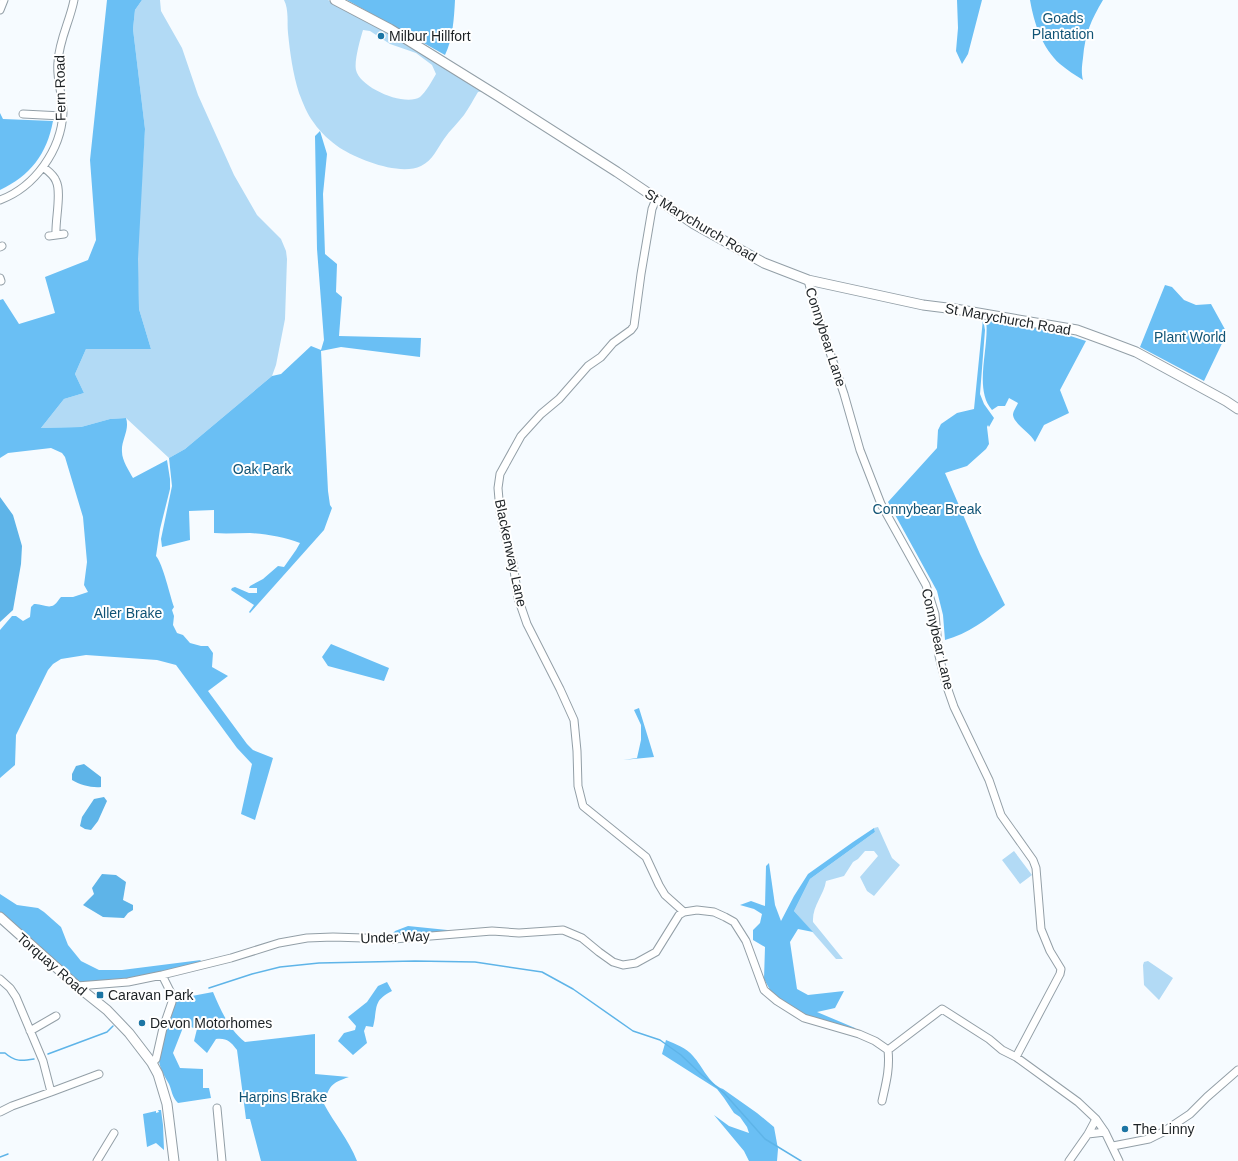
<svg xmlns="http://www.w3.org/2000/svg" width="1238" height="1161" font-family="Arial,sans-serif">
<style>
.green{fill:#b2daf5;fill-rule:evenodd}
.forest{fill:#6abff4}
.water{fill:#5eb4e8}
.lines{fill:none;stroke-linecap:round;stroke-linejoin:round}
.stream{stroke:#5eb4e8;stroke-width:1.5}
.street-casing{stroke:#939fa7;stroke-width:9}
.secondary-casing{stroke:#939fa7;stroke-width:11}
.street{stroke:#fff;stroke-width:7}
.secondary{stroke:#fff;stroke-width:9}
.poi-dot{fill:#1c75a4;stroke:#fff;stroke-width:1.5}
.labels{text-anchor:middle;dominant-baseline:central;stroke-width:4;stroke-linejoin:round;paint-order:stroke}
.park-label{font-size:14px;fill:#115476;stroke:#fff}
.poi-label{font-size:14px;fill:#1d2225;stroke:#fff;text-anchor:start}
.street-label{font-size:14px;fill:#1d2225;stroke:#fff}
</style>
<rect width="100%" height="100%" fill="#f6fbff"/>
<path class="green" d="M142,0H160L161,11L182,48L198,95L234,175L257,215L281,239L286,251L287,259L285,319L276,365L272,376L185,449L169,458L126,418L110,419L81,427L41,428L64,399L84,393L75,374L86,349H151L139,309L137,252L145,129L133,29L135,10Z
M284,0H328L346,8L484,91L478,92C473,100 469,108 464,115C458,123 450,130 444,139C437,149 433,160 421,166C400,176 359,160 340,148C331,142 320,132 314,123C307,114 303,103 299,93C293,74 290,53 288,33C287,22 289,10 284,0ZM363,30L370,31L390,44L416,53L432,65L436,74C432,81 426,92 420,97C405,107 360,88 356,70C354,61 360,40 363,30Z
M878,827L892,858L900,865L874,896L867,891L860,877L878,856L874,851H865L858,859L853,862L844,876L826,881C824,895 812,906 813,922L843,959H836L794,911L810,879L875,832L874,828Z
M1014,851L1032,875L1020,884L1002,860Z
M1148,961L1173,978L1159,1000L1144,985L1143,965L1144,962Z"/>
<path class="forest" d="M107,0H142L135,10L133,29L145,129L138,259L139,309L151,349H86L75,374L84,393L64,399L41,428L81,427L110,419L126,418C130,430 121,440 122,452C122,460 129,471 133,478L167,460L170,479V489L160,529L156,556C163,564 170,596 174,607L172,610L174,616L173,625L177,633L183,635L190,643L201,646H208L213,653L212,667L228,676L208,691L247,744L253,750L273,758L255,820L241,814L252,764L237,748L176,665L157,660L86,655L61,659L53,664L48,670L16,735L15,765L0,778V630L12,616H16L23,621L30,617L31,607L34,604C41,603 48,609 54,605C57,603 59,599 61,597H73L88,592L84,585L87,562L83,517L65,457L62,453L51,448L8,453L0,458V300L3,299L19,324L55,313L45,277L88,260L96,240L90,160Z
M347,0H455C454,18 453,39 445,55Z
M957,0H982L968,54L962,64L956,51L958,28Z
M1030,0H1103C1091,20 1085,34 1083,58C1082,66 1081,72 1083,80C1075,75 1067,70 1060,64C1042,48 1034,23 1030,0Z
M0,113L3,119L53,121C47,154 30,176 0,190Z
M320,131L327,154L323,194L325,254L337,264L336,292L342,297L339,336L421,338L420,357L341,347L321,351L328,491L330,505L332,508L324,530L250,613L249,612L254,605L231,590L232,588L235,587L249,593H257V588H249L250,586L263,579L278,566L284,567L296,550L300,543C284,537 267,534 250,533C238,533 226,534 214,533V510L189,511L190,540L162,547L161,539L172,486L169,458L185,449L272,376L281,374L311,346L321,350L324,340L317,249L315,136Z
M1165,285L1172,287L1184,300L1196,305L1211,304L1227,333L1204,381L1140,347Z
M983,319L985,330L980,394L984,404L994,418L989,427L988,425L987,427L989,444L986,449L967,466L945,473L980,554L1005,605C987,619 968,634 945,640L943,615L937,591L888,502L937,448L938,430L941,424L957,413L974,409Z
M986,319C1020,324 1054,330 1086,341L1060,390L1069,413L1044,425L1035,442C1030,432 1014,424 1013,415C1013,411 1017,406 1018,403L1009,398L1005,406H998L992,410C973,389 990,346 986,319Z
M331,644L389,668L384,681L328,666L322,657Z
M639,708L654,757L623,760L637,758L641,740V725L634,710Z
M874,828L875,832L810,879L794,911L813,932L798,929L790,942L797,989L808,995L844,991L835,1008L817,1012L855,1028L857,1031L804,1015L779,999L770,990L764,979L765,947L753,940V930L760,923L762,914L754,909L740,905L751,901L765,906L766,866L769,863L775,905L781,921L794,896L808,874L853,842Z
M0,894L17,905L38,908L44,912L61,927L68,945L81,961L99,970H122L201,960L196,966L172,972L77,986L0,917Z
M408,926L457,931L391,936L395,931Z
M387,982L392,991C372,1001 378,1008 373,1027L366,1026L364,1031L367,1043L353,1055L338,1041L344,1033L355,1030L356,1026L348,1017L367,1002L378,986Z
M213,992C221,1011 229,1029 245,1042L315,1034V1074L349,1077C331,1083 329,1086 324,1104C334,1123 349,1140 357,1161H261L250,1119H246L237,1050C230,1041 227,1038 216,1039L207,1053L194,1041L197,1029L184,1025L173,1053L180,1068L203,1069V1088H209L211,1098L178,1103C172,1097 172,1091 169,1084C165,1077 160,1069 159,1061C157,1048 171,1012 176,999Z
M666,1040C675,1044 687,1048 693,1056C703,1067 709,1084 723,1089L757,1113L774,1127L778,1149L777,1161H749L744,1151L714,1115L729,1126L749,1133L747,1127L740,1117L734,1113L724,1098L717,1089L662,1054Z
M158,1110H161L163,1125L164,1150L156,1143L147,1147L143,1114L156,1111V1113L159,1112Z"/>
<path class="water" d="M0,497L13,515L22,546L21,564L13,610L0,622Z
M84,764L101,777V787C92,788 80,785 72,780V774L76,766Z
M104,797L107,801L98,821L91,830L85,829L80,826L82,817L94,799Z
M102,874L116,875L126,882L123,900L133,905V910L128,913L124,918L103,917L83,905L94,894L92,888Z"/>
<g class="lines">
<path class="stream" d="M209,988L252,974L280,967L319,963L415,961L475,962L542,972L573,989L633,1031L660,1040L681,1055L702,1075L724,1093L765,1139L801,1161
M0,1053H5C15,1062 22,1061 34,1059
M48,1054L107,1032L113,1026
M0,1157L8,1154"/>
<g class="street-casing">
<path id="street" d="M0,10L4,0
M23,114L62,116
M43,167C48,171 54,175 56,181C62,192 55,220 56,235
M656,199L652,209L641,274L634,326L631,330L613,343L601,357L588,366L559,399L541,414L521,436L500,474L498,488L500,511L508,548L513,563L518,598L527,624L560,689L574,720L577,751L578,786L583,806L646,857L659,885L665,895L684,912
M0,200C35,187 61,150 63,113C63,96 56,79 58,62C59,40 70,21 74,0
M49,236L64,234
M0,247L2,246
M0,278L1,281
M808,280L817,314L844,394L860,450L881,504L926,585L935,614L939,656L947,687L954,707L989,780L1001,815L1033,860L1036,868L1041,929L1050,951L1061,969L1060,974L1016,1057
M0,979L10,988L16,997L43,1061L51,1092L99,1074
M77,986L128,982L162,975L231,958L279,943L307,938L333,937L394,939L492,931L519,933L563,930L582,938L599,952L613,962L623,965L636,963L656,952L679,915L684,912L697,910L714,912L725,917L734,922L746,941L764,990L777,1001L804,1018L859,1034L875,1041L888,1050C890,1069 886,1083 882,1101
M30,1031L56,1016
M888,1050L942,1009L989,1039L1002,1050L1016,1057L1078,1102L1096,1119L1105,1132L1119,1161
M152,1063L156,1059L163,1028L172,1002L171,993L162,975
M217,1108L222,1161
M0,1112L12,1106L51,1092
M1088,1134L1105,1132
M1113,1146L1149,1139L1163,1132L1190,1114L1207,1097L1238,1070
M97,1161L114,1133
M1069,1161L1088,1134L1096,1119"/>
</g>
<g class="secondary-casing">
<path id="secondary" d="M335,0L390,29L498,96L617,172L694,224L764,263L808,280L923,305L955,309L1077,330L1107,341L1136,352L1226,401L1238,409
M0,917L77,986L107,1010L129,1033L152,1063L158,1074L167,1104L174,1161"/>
</g>
<use href="#street" class="street"/>
<use href="#secondary" class="secondary"/>
</g>
<g class="poi-dot">
<circle cx="381" cy="36" r="4"/>
<rect x="96" y="991" width="8" height="8" rx="2"/>
<circle cx="142" cy="1023" r="4"/>
<circle cx="1125" cy="1129" r="4"/>
</g>
<g class="labels">
<g class="park-label">
<text x="1063" y="18">Goads<tspan x="1063" dy="16">Plantation</tspan></text>
<text x="1190" y="337">Plant World</text>
<text x="262" y="469">Oak Park</text>
<text x="927" y="509">Connybear Break</text>
<text x="128" y="613">Aller Brake</text>
<text x="283" y="1097">Harpins Brake</text>
</g>
<g class="poi-label">
<text x="389" y="36">Milbur Hillfort</text>
<text x="108" y="995">Caravan Park</text>
<text x="150" y="1023">Devon Motorhomes</text>
<text x="1133" y="1129">The Linny</text>
</g>
<g class="street-label">
<text transform="translate(60 88) rotate(-91)">Fern Road</text>
<text transform="translate(701 225) rotate(31)">St Marychurch Road</text>
<text transform="translate(1008 319) rotate(10)">St Marychurch Road</text>
<text transform="translate(826 337) rotate(72)">Connybear Lane</text>
<text transform="translate(511 553) rotate(78)">Blackenway Lane</text>
<text transform="translate(938 639) rotate(77)">Connybear Lane</text>
<text transform="translate(395 937) rotate(-2)">Under Way</text>
<text transform="translate(52 964) rotate(41)">Torquay Road</text>
</g>
</g>
</svg>
